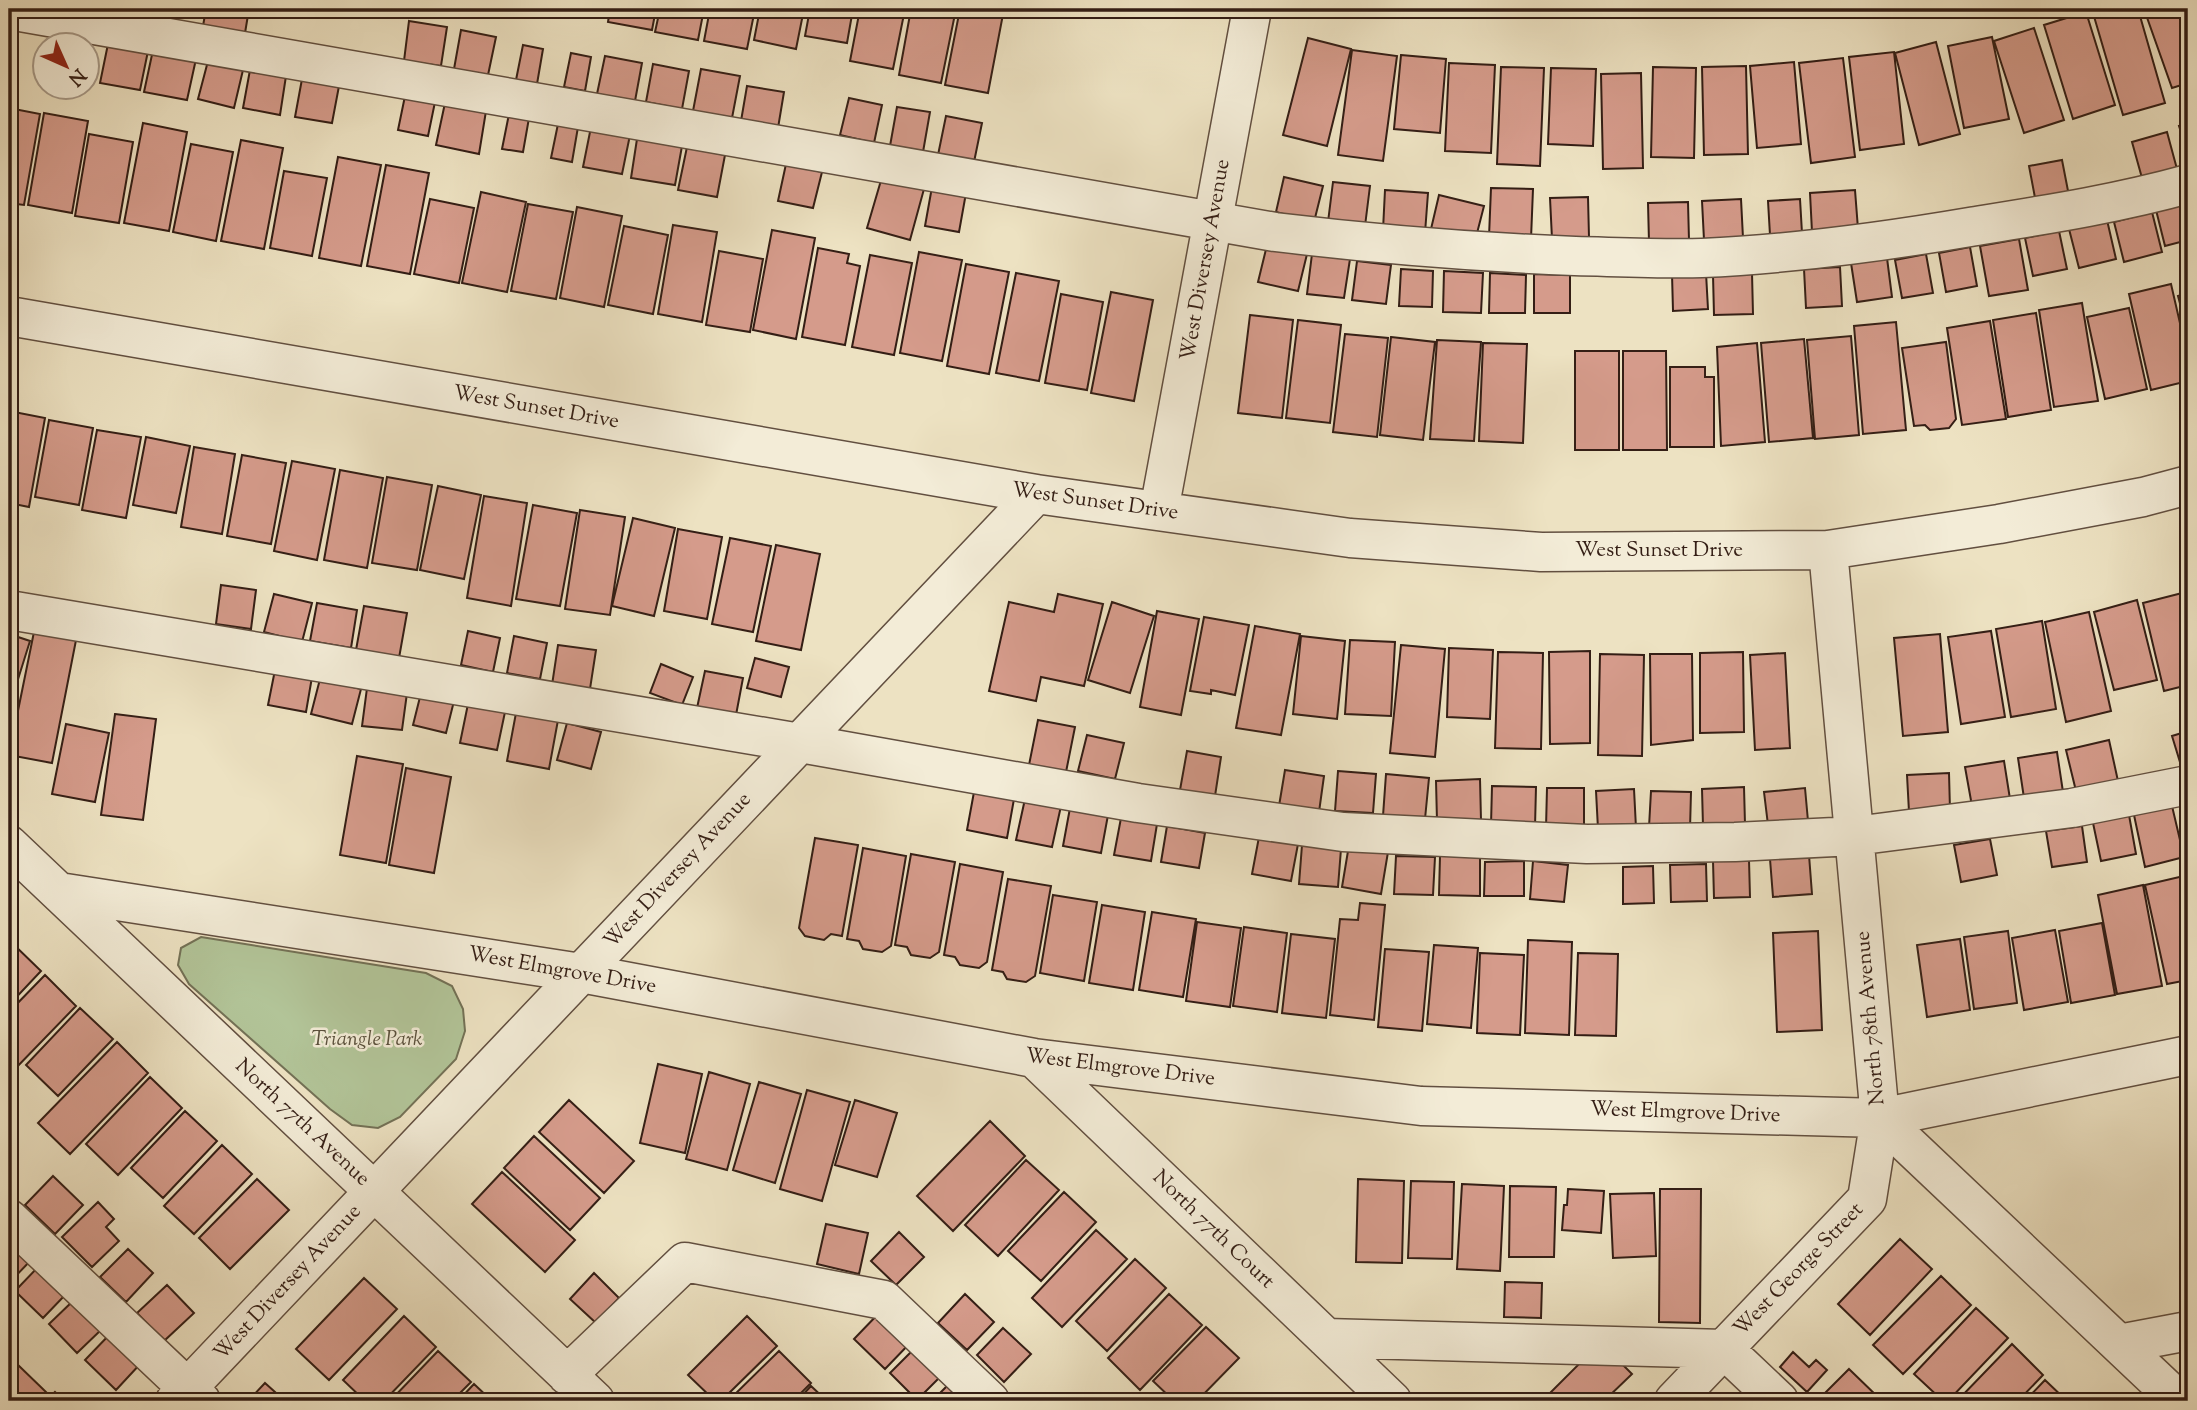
<svg xmlns="http://www.w3.org/2000/svg" width="2197" height="1410" font-family="'Sorts Mill Goudy',serif">
<style>
.green{fill:#b2c498;stroke:#737156;stroke-width:2}
.building{fill:#d59b8b;stroke:#341e15;stroke-width:2}
.lines{fill:none;stroke-linecap:round;stroke-linejoin:round}
.minor-casing{stroke:#624f40;stroke-width:41}
.minor{stroke:#f3ecd7;stroke-width:38}
.labels{text-anchor:middle;dominant-baseline:central;stroke-width:5;stroke-linejoin:round;paint-order:stroke}
.street-label{font-size:21px;fill:#341e15;stroke:#f3ecd7}
.park-label{font-size:21px;font-style:italic;fill:#5a503c;stroke:#f3ecd7}
</style>
<rect width="100%" height="100%" fill="#ede2c2"/>
<filter id="stains"><feTurbulence type="fractalNoise" baseFrequency=".00286" numOctaves="4"/><feColorMatrix values="0 0 0 0 .2 0 0 0 0 .09 0 0 0 0 .02 0 0 0 .5 -.17"/></filter>
<radialGradient id="worn" r=".72"><stop offset=".6" stop-color="#630" stop-opacity="0"/><stop offset="1" stop-color="#630" stop-opacity=".3"/></radialGradient>
<path class="green" d="M201,937L426,973L452,986L463,1009L465,1031L456,1059L400,1117L378,1128L352,1125L330,1109L189,984L178,965L181,948Z"/>
<path class="building" d="M206,9H249L245,33L203,26Z
M610,9H656L652,30L608,22Z
M660,9H704L698,40L655,32Z
M710,9H755L747,49L704,41Z
M760,9H804L796,49L754,40Z
M810,9H853L847,43L805,36Z
M860,9H905L893,69L850,61Z
M911,9H956L941,83L899,75Z
M960,9H1004L988,93L945,85Z
M2108,9H2138L2165,103L2123,115L2093,13Z
M2144,9H2188V83L2172,88Z
M2086,12L2115,105L2073,119L2044,25Z
M409,21L447,27L441,66L404,61Z
M2034,28L2064,120L2024,133L1994,41Z
M461,30L496,37L488,75L454,69Z
M1992,37L2009,119L1964,128L1948,46Z
M1308,38L1351,49L1327,146L1283,135Z
M1936,42L1960,134L1919,145L1895,53Z
M108,44L148,51L140,90L100,83Z
M523,45L543,49L537,84L516,80Z
M153,50L196,59L187,100L144,92Z
M1352,50L1397,56L1383,161L1338,155Z
M1894,52L1904,144L1860,150L1849,57Z
M571,53L591,57L585,91L564,87Z
M1401,55L1446,59L1440,133L1394,129Z
M605,56L642,63L635,101L597,94Z
M1843,58L1855,157L1811,163L1799,63Z
M208,61L243,70L234,108L198,99Z
M1794,62L1801,144L1757,148L1750,66Z
M1449,63L1495,65L1491,153L1445,151Z
M653,64L689,71L682,109L646,102Z
M1746,66L1748,154L1704,155L1702,67Z
M1501,67L1544,68L1540,166L1497,164Z
M1653,67L1696,68L1694,158L1651,157Z
M1551,68L1596,69L1593,146L1548,144Z
M701,69L740,76L732,118L693,111Z
M250,70L286,76L280,115L243,108Z
M1641,73L1643,168L1603,169L1601,74Z
M302,79L339,86L332,123L295,117Z
M747,86L784,92L778,128L741,121Z
M405,96L435,102L428,136L398,130Z
M849,98L882,105L874,143L840,135Z
M445,103L486,111L479,154L436,145Z
M897,107L930,112L923,152L890,146Z
M9,108L40,114L24,205L9,203Z
M44,113L88,121L72,213L28,205Z
M509,114L529,118L523,152L502,149Z
M946,116L982,123L974,162L938,155Z
M143,123L187,132L169,231L124,223Z
M2188,123V154L2179,126Z
M558,124L578,127L572,162L551,158Z
M591,127L630,135L622,174L583,167Z
M2167,132L2177,169L2142,178L2132,142Z
M89,134L133,142L119,223L75,216Z
M637,139L682,146L675,185L631,178Z
M241,140L283,148L264,249L221,241Z
M191,144L233,152L216,241L173,232Z
M687,147L725,155L717,197L678,190Z
M338,157L381,165L361,266L319,258Z
M2062,160L2069,196L2036,203L2029,166Z
M786,164L822,172L813,208L778,201Z
M386,165L429,173L410,274L367,266Z
M284,171L327,178L312,256L270,248Z
M882,177L924,189L910,240L867,228Z
M1284,177L1323,186L1314,222L1276,212Z
M1333,182L1370,186L1365,226L1328,222Z
M932,187L966,193L959,232L925,226Z
M1491,188L1533,189L1531,239L1489,237Z
M1385,190L1428,193L1425,233L1383,230Z
M1855,190L1858,229L1812,232L1810,193Z
M481,192L526,202L507,292L462,283Z
M1439,195L1484,206L1475,241L1431,229Z
M1588,197L1589,237L1552,239L1550,198Z
M430,199L474,208L459,283L414,274Z
M1741,199L1743,238L1704,240L1702,201Z
M1800,199L1802,233L1770,235L1768,201Z
M2188,201V240L2165,246L2156,210Z
M1688,202L1689,240L1649,242L1648,203Z
M528,204L573,212L556,299L511,291Z
M577,207L622,216L604,307L560,298Z
M2152,212L2162,252L2124,262L2114,222Z
M2107,220L2116,259L2079,268L2069,229Z
M673,225L717,232L702,322L658,314Z
M624,226L668,235L653,314L608,305Z
M772,230L815,238L796,339L753,330Z
M2059,231L2067,269L2033,276L2025,238Z
M2019,239L2028,290L1989,296L1980,246Z
M1268,241L1308,250L1298,291L1258,282Z
M1970,247L1977,286L1946,292L1939,253Z
M818,248L849,254L847,263L860,266L845,345L802,337Z
M719,251L763,259L750,332L706,325Z
M919,252L962,260L942,361L900,353Z
M1312,254L1350,259L1344,298L1307,294Z
M1926,254L1933,293L1902,298L1895,260Z
M870,255L912,263L894,355L852,347Z
M1887,258L1892,297L1857,302L1851,263Z
M1357,261L1391,265L1386,304L1352,300Z
M966,264L1009,272L989,374L947,366Z
M1840,267L1842,306L1806,308L1804,269Z
M1401,269L1433,271L1432,307L1399,306Z
M1444,271L1483,273L1481,313L1443,312Z
M1016,273L1059,281L1039,381L996,373Z
M1490,273L1526,275L1525,313H1489Z
M1706,273L1708,309L1673,311L1672,274Z
M1752,273L1753,314L1714,315L1713,275Z
M1534,274L1570,275V313H1534Z
M2171,284L2188,358V381L2151,390L2129,294Z
M1111,292L1153,300L1134,401L1091,393Z
M2188,293V334L2178,296Z
M1061,294L1103,302L1087,390L1045,383Z
M2082,303L2098,401L2054,407L2039,310Z
M2129,308L2147,389L2105,399L2087,317Z
M2036,313L2051,410L2008,417L1993,320Z
M1250,315L1293,320L1282,418L1238,413Z
M1298,320L1341,325L1330,423L1286,418Z
M1990,321L2006,419L1962,425L1947,328Z
M1896,322L1906,430L1863,434L1854,326Z
M1345,334L1388,338L1377,437L1333,432Z
M1851,336L1859,435L1815,439L1807,340Z
M1391,337L1435,342L1423,440L1380,435Z
M1804,339L1813,438L1769,442L1761,343Z
M1437,340L1481,342L1474,441L1430,439Z
M1946,342L1956,419L1949,428L1930,430L1925,425L1914,426L1902,348Z
M1483,343L1527,344L1523,443L1479,441Z
M1757,343L1765,442L1721,446L1717,347Z
M1575,351H1619V450H1575Z
M1623,351H1666L1667,450H1623Z
M1670,367H1705V377H1714V447H1670Z
M9,411L45,418L29,507L9,503Z
M49,420L93,428L79,505L35,497Z
M97,430L141,437L126,518L82,510Z
M146,437L190,446L176,513L133,505Z
M194,447L235,454L222,534L181,527Z
M242,455L286,463L271,544L227,536Z
M292,461L335,469L317,560L274,551Z
M340,470L383,478L367,568L324,560Z
M387,477L432,485L417,570L372,563Z
M438,486L481,495L464,579L420,570Z
M484,496L527,503L511,606L467,598Z
M533,505L577,513L560,606L516,599Z
M580,510L625,517L610,615L565,609Z
M633,518L675,528L654,616L612,606Z
M678,529L722,537L707,619L664,611Z
M730,538L771,546L753,632L712,624Z
M776,545L820,554L801,650L756,641Z
M221,585L256,590L251,629L216,624Z
M2186,592L2188,603V685L2164,691L2143,603Z
M274,594L312,603L302,642L264,632Z
M1058,594L1103,604L1084,686L1041,677L1036,701L989,691L1009,602L1054,612Z
M2137,600L2157,680L2114,690L2094,612Z
M1112,602L1154,616L1130,693L1088,680Z
M317,603L357,610L351,648L310,641Z
M364,606L407,613L399,658L356,650Z
M1157,611L1199,619L1181,715L1140,707Z
M2089,612L2111,711L2066,722L2045,622Z
M1204,617L1249,625L1235,695L1211,690V694L1190,691Z
M2042,621L2056,709L2011,717L1996,629Z
M1255,626L1300,634L1281,735L1236,728Z
M35,627L77,635L52,763L9,755Z
M468,631L500,638L493,672L461,665Z
M1991,631L2005,717L1961,724L1948,637Z
M9,634L30,641L9,708Z
M1940,634L1948,732L1903,736L1894,638Z
M514,636L547,643L540,679L507,673Z
M1301,636L1345,641L1337,719L1293,714Z
M1350,640L1395,642L1391,716L1345,714Z
M558,645L596,650L590,689L552,685Z
M1401,645L1445,649L1435,757L1390,753Z
M1449,648L1493,650L1490,719L1447,717Z
M1590,651V743L1550,744L1549,652Z
M1498,652L1543,653L1541,749L1495,748Z
M1743,652L1744,732L1700,733V653Z
M1785,653L1790,748L1755,750L1750,655Z
M1600,654L1644,655L1642,756L1598,755Z
M1650,654H1692L1693,740L1651,745Z
M755,658L789,667L781,697L747,688Z
M661,664L693,677L682,705L650,693Z
M275,670L312,677L306,712L268,705Z
M705,671L743,678L736,715L697,708Z
M320,679L361,689L352,724L311,714Z
M367,688L407,693L402,730L362,726Z
M421,693L454,701L446,733L413,725Z
M468,704L505,712L497,750L460,743Z
M516,713L558,720L549,769L507,761Z
M115,714L156,719L143,820L101,815Z
M1038,720L1075,727L1066,772L1029,765Z
M567,723L601,732L591,769L557,760Z
M66,724L109,733L95,802L52,794Z
M2188,731V770L2183,772L2172,736Z
M1087,735L1124,743L1115,779L1078,771Z
M2109,740L2118,781L2076,791L2066,750Z
M1187,751L1221,757L1215,796L1180,790Z
M2057,752L2063,792L2024,798L2018,758Z
M357,756L403,764L386,863L340,855Z
M2004,761L2010,799L1972,806L1965,767Z
M406,768L451,777L434,873L389,865Z
M1285,770L1324,776L1319,812L1279,806Z
M1338,771L1376,774L1373,813L1335,811Z
M1949,773L1950,810L1909,812L1907,775Z
M1386,774L1429,778L1425,819L1383,816Z
M1480,779L1481,820L1437,821L1436,781Z
M1492,786L1536,787L1535,827L1491,825Z
M1744,787L1745,824L1703,826L1702,789Z
M1547,788H1584V828H1546Z
M1805,788L1808,821L1768,825L1764,792Z
M1634,789L1636,828L1598,829L1596,791Z
M1651,791L1691,792L1690,829L1649,827Z
M974,792L1014,799L1007,838L967,830Z
M1025,799L1061,806L1052,847L1016,840Z
M2172,806L2184,857L2145,867L2134,815Z
M2188,806V833L2182,808Z
M1070,808L1108,815L1101,853L1063,846Z
M2129,815L2136,854L2101,861L2093,823Z
M1121,818L1157,824L1151,861L1114,855Z
M1167,826L1205,833L1199,868L1161,862Z
M2082,826L2087,862L2052,867L2046,831Z
M1259,837L1298,844L1291,881L1252,874Z
M815,838L858,845L842,936L831,934L824,940L805,936L799,928Z
M1990,839L1997,875L1961,882L1954,845Z
M1302,845L1341,849L1338,887L1299,884Z
M1349,845L1388,852L1381,894L1342,887Z
M863,848L906,856L891,946L882,952L863,949L859,941L847,939Z
M911,854L955,862L939,952L930,958L911,955L907,947L895,945Z
M1809,855L1812,894L1773,897L1770,859Z
M1396,856L1435,857L1433,895L1394,894Z
M1440,856H1480V896L1439,895Z
M1749,860L1750,897L1714,898L1713,861Z
M1524,861V896H1484L1485,862Z
M1533,861L1568,865L1564,902L1530,899Z
M960,864L1003,872L987,962L979,968L960,965L955,957L944,955Z
M1706,864L1707,901L1671,902L1670,865Z
M1653,866L1654,903L1623,904V867Z
M2188,875V980L2167,984L2145,885Z
M1008,879L1051,886L1035,976L1026,982L1007,979L1003,972L992,970Z
M2143,885L2162,986L2117,994L2098,895Z
M1053,895L1097,902L1084,981L1040,973Z
M1360,903L1385,905L1374,1020L1330,1015L1340,919L1358,920Z
M1102,905L1145,912L1133,990L1089,983Z
M1152,912L1196,919L1183,997L1139,990Z
M1197,922L1241,928L1230,1007L1186,1001Z
M2102,923L2115,995L2071,1003L2059,931Z
M1244,927L1287,933L1277,1012L1233,1006Z
M2055,930L2068,1002L2024,1010L2012,938Z
M1818,931L1822,1030L1777,1032L1773,933Z
M2008,931L2017,1003L1974,1009L1964,937Z
M1291,934L1335,939L1326,1018L1282,1013Z
M1960,939L1970,1010L1927,1017L1917,945Z
M9,940L41,971L9,1005Z
M1528,940L1572,942L1569,1035L1525,1033Z
M1434,945L1478,948L1471,1028L1427,1024Z
M1385,949L1429,952L1422,1031L1378,1027Z
M1480,953L1524,955L1520,1035L1477,1033Z
M1578,953L1618,954L1616,1036L1575,1035Z
M45,975L76,1006L12,1072L9,1069V1012Z
M80,1008L113,1039L58,1096L26,1065Z
M117,1042L148,1073L70,1154L38,1123Z
M658,1064L702,1074L685,1153L640,1143Z
M709,1072L750,1084L727,1170L686,1159Z
M150,1077L182,1108L118,1175L86,1144Z
M759,1082L801,1094L775,1183L733,1170Z
M807,1090L850,1102L822,1201L780,1189Z
M569,1100L634,1161L604,1193L539,1132Z
M855,1100L897,1113L877,1177L835,1165Z
M185,1111L217,1141L163,1198L131,1168Z
M990,1121L1025,1156L953,1231L917,1196Z
M534,1136L600,1198L570,1230L504,1168Z
M222,1145L252,1174L194,1234L164,1206Z
M1026,1160L1059,1190L998,1256L965,1225Z
M502,1172L575,1240L545,1272L472,1204Z
M53,1176L83,1205L55,1234L25,1205Z
M257,1179L289,1210L230,1269L199,1238Z
M1358,1179L1404,1181L1402,1263L1356,1262Z
M1411,1181L1454,1182L1452,1259L1408,1258Z
M1462,1184L1504,1186L1500,1271L1457,1269Z
M1510,1186L1556,1187L1554,1257H1509Z
M1568,1189L1604,1191L1601,1233L1562,1230L1564,1205H1567Z
M1660,1189H1701L1700,1323L1659,1322Z
M1064,1192L1096,1222L1041,1281L1008,1251Z
M1654,1193L1656,1256L1613,1258L1610,1194Z
M98,1202L114,1219L106,1227L119,1241L92,1267L62,1237Z
M826,1224L868,1233L859,1274L817,1264Z
M1096,1230L1127,1259L1062,1327L1032,1298Z
M899,1232L924,1257L896,1285L871,1261Z
M9,1235L33,1258L9,1283Z
M1900,1239L1932,1269L1870,1335L1838,1304Z
M128,1249L153,1273L126,1302L100,1277Z
M1135,1259L1166,1288L1107,1351L1076,1321Z
M39,1266L67,1293L43,1318L15,1291Z
M594,1273L619,1298L596,1323L570,1299Z
M1941,1276L1971,1305L1903,1374L1873,1345Z
M364,1278L397,1309L329,1380L296,1349Z
M1505,1282L1542,1283L1541,1318L1504,1317Z
M167,1285L194,1313L164,1341L137,1313Z
M965,1294L994,1322L967,1350L938,1323Z
M1169,1294L1202,1325L1140,1390L1108,1358Z
M75,1299L103,1328L77,1353L49,1324Z
M1976,1308L2008,1338L1948,1401H1943L1914,1374Z
M881,1311L912,1341L885,1369L854,1339Z
M404,1316L436,1347L384,1401H365L343,1380Z
M747,1316L777,1346L721,1401H715L688,1375Z
M1206,1327L1239,1358L1197,1401H1174L1153,1381Z
M1003,1328L1031,1354L1004,1382L977,1355Z
M112,1332L142,1362L116,1390L85,1360Z
M2012,1344L2043,1375L2018,1401H1957Z
M917,1346L944,1373L917,1400L890,1373Z
M1607,1349L1632,1374L1604,1401H1542L1587,1356Z
M438,1351L471,1382L452,1401H390Z
M779,1351L811,1383L793,1401H728Z
M1793,1352L1809,1367L1816,1360L1827,1370L1807,1392L1780,1367Z
M16,1363L46,1392L37,1401H9V1370Z
M1849,1369L1880,1399L1878,1401H1817Z
M953,1380L974,1401H932Z
M2045,1380L2067,1401H2025Z
M265,1383L285,1401H248Z
M474,1384L492,1401H458Z
M811,1386L827,1401H797Z
M55,1392L65,1401H46Z"/>
<g class="lines">
<g class="minor-casing">
<path id="minor" d="M9,10L1275,232C1375,244 1475,252 1575,256C1618,257 1660,259 1702,258C1792,254 1882,242 1970,227C2044,215 2116,204 2188,184
M9,316L1036,494L1350,538L1541,552L1828,550L1999,524L2143,497L2188,485
M1159,511L1252,9
M9,610L800,743L1138,803L1343,832L1587,844L1735,842L1855,836L2072,808L2188,785
M9,845L595,1401
M59,892L581,973L1034,1058L1421,1106L1880,1118L2188,1055
M1034,1058L1392,1401
M1880,1118L2179,1401
M9,1219L201,1401
M1326,1338L1724,1349L1779,1401
M2119,1344L2188,1331
M567,1375L685,1262L884,1300L990,1401
M175,1401L1036,494
M1674,1401L1867,1199L1880,1118L1828,550"/>
</g>
<use href="#minor" class="minor"/>
</g>
<g class="labels">
<g class="street-label">
<text transform="translate(1206 260) rotate(-80)">West Diversey Avenue</text>
<text transform="translate(536 408) rotate(10)">West Sunset Drive</text>
<text transform="translate(1095 502) rotate(8)">West Sunset Drive</text>
<text x="1659" y="551">West Sunset Drive</text>
<text transform="translate(678 871) rotate(-47)">West Diversey Avenue</text>
<text transform="translate(562 971) rotate(10)">West Elmgrove Drive</text>
<text transform="translate(1871 1018) rotate(-95)">North 78th Avenue</text>
<text transform="translate(1120 1068) rotate(7)">West Elmgrove Drive</text>
<text transform="translate(1685 1113) rotate(2)">West Elmgrove Drive</text>
<text transform="translate(302 1123) rotate(43)">North 77th Avenue</text>
<text transform="translate(1213 1230) rotate(44)">North 77th Court</text>
<text transform="translate(1799 1270) rotate(-46)">West George Street</text>
<text transform="translate(288 1283) rotate(-47)">West Diversey Avenue</text>
</g>
<g class="park-label">
<text x="367" y="1040">Triangle Park</text>
</g>
</g>
<rect width="2197" height="1410" fill="none" stroke="#ede2c2" stroke-width="35"/>
<rect x="10" y="10" width="2176" height="1389" fill="none" stroke="#341e15" stroke-width="3.5"/>
<rect x="18" y="18" width="2162" height="1375" fill="none" stroke="#341e15" stroke-width="2"/>
<g transform="translate(66 66) rotate(135)"><circle r="33" fill="#f3ecd7" stroke="#a79a89" stroke-width="2"/>
<path d="M0-5L12 26L0 18L-12 26Z" fill="#8f2418"/>
<text y="-10" font-size="19" font-weight="bold" text-anchor="middle" fill="#341e15">N</text>
</g>
<rect width="100%" height="100%" filter="url(#stains)"/>
<rect width="100%" height="100%" fill="url(#worn)"/>
</svg>
